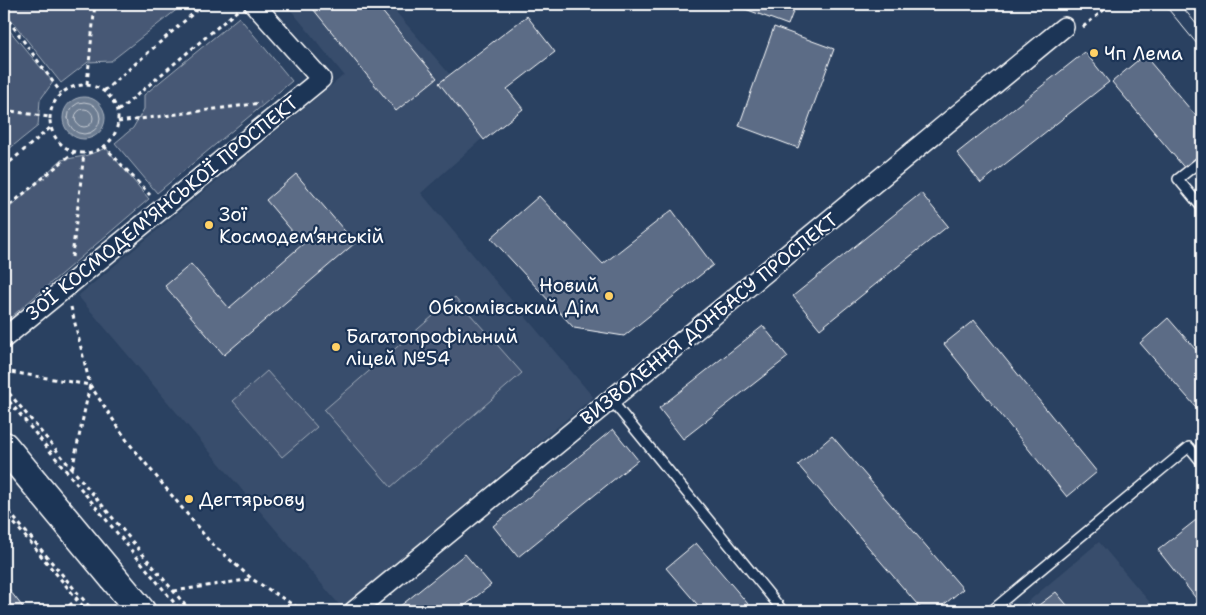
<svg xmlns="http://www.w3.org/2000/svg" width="1206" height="615" font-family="'Shantell Sans',sans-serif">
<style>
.built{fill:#394e6c}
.green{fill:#465975;stroke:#a2acba}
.water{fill:#6d7d92;stroke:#a7b1be}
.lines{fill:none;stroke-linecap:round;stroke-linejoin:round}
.shore{stroke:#c5cbd3;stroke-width:1}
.building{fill:#5b6c86;stroke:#fff}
.lane-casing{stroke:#fff;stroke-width:12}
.street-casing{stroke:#fff;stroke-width:22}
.primary-casing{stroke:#fff;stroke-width:31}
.path{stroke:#fff;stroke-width:3;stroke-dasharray:4 4;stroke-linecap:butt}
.lane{stroke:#1d3557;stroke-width:9}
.street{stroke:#1d3557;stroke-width:19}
.primary{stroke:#1d3557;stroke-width:28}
.tram{stroke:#fff;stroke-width:1}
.poi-dot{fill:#ffd166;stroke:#1d3557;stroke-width:2}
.labels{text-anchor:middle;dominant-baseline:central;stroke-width:4.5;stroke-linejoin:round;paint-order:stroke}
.poi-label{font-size:19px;fill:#fff;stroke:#1d3557;text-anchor:start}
.street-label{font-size:19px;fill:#fff;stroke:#1d3557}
</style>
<rect width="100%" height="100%" fill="#2a4161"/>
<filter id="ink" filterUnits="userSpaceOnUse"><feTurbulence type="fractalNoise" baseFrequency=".02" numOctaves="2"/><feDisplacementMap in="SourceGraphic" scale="10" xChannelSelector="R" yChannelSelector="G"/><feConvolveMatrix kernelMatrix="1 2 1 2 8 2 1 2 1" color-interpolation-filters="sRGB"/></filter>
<g filter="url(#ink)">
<path class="built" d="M286,4H389L495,127L421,193L593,397L342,608L78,296L344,75Z
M1099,542L1157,611H1017Z"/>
<path class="green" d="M4,4H184L111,61L88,62L61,83L4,11Z
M239,17L292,81L157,193L115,143L133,128L144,109V95Z
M4,24L53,82L40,100L38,126L4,153Z
M106,148L149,199L4,323V213L61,160L85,156Z
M455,297L522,373L391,487L324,410Z
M267,371L317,427L282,457L233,401Z"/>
<path class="water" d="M63 118a21 21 0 1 1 42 0a21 21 0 1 1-42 0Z"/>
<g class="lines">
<path class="shore" d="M68 118a16 16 0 1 1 32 0a16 16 0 1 1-32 0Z
M75 118a9 9 0 1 1 18 0a9 9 0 1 1-18 0Z"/>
</g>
<path class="building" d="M309,4H376L437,78L396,111Z
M732,4H796L788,25Z
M527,16L555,52L507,89L523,109L484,140L439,83Z
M774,27L834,49L798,148L739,126Z
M1085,52L1109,82L981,183L957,153Z
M1144,55L1202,123V158L1187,171L1112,82Z
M296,174L355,243L224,355L165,286L191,264L229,308L303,244L266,200Z
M921,193L948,226L820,329L793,296Z
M539,196L603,264L672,210L713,265L624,336L574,328L491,238Z
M1168,318L1202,357V414L1140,343Z
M974,320L1097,472L1067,497L944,344Z
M763,326L788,357L683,439L659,408Z
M613,429L638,460L518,557L493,526Z
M832,436L963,589L936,611H923L798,465Z
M1196,520L1202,528V606L1158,550Z
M696,543L754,611H703L666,568Z
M465,554L491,585L458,611H394Z
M4,583L25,610L23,611H4Z
M1056,592L1072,611H1031Z"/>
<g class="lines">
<g class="lane-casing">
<path id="lane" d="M1202,160L1178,179L1202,208
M611,400L783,611
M991,611L1189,447L1202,463"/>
</g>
<g class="street-casing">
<path id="street" d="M4,338L321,79L254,4
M354,611L1064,27"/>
</g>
<g class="primary-casing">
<path id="primary" d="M4,446L141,611"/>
</g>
<path class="path" d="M4,14L61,93
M1083,27L1111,4
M87,84L95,4
M50 119a34 34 0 1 1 68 0a34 34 0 1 1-68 0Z
M104,91L204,4
M4,110L49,117
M118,111L238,10
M118,122L261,103
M104,146L150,195
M4,167L50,128
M4,210L74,152
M72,257L84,153
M71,307L90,385L128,442L210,542L252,579L303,611
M4,371L90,385L72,470
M4,387L190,611
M4,395L181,611
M4,506L93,611
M4,511L87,611
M174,591L252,579
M63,611L77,599"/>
<use href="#lane" class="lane"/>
<use href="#street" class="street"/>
<use href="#primary" class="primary"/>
<path class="tram" d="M1164,4L1202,50
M1180,4L1202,31"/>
</g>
</g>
<g class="poi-dot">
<circle cx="1094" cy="53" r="5"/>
<circle cx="209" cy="225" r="5"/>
<circle cx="609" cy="296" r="5"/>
<circle cx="336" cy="347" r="5"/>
<circle cx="189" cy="499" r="5"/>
</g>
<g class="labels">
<g class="poi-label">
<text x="1104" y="53">Чп Лема</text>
<text x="219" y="214">Зої<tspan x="219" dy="22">Космодем’янській</tspan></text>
<text x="599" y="285" text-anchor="end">Новий<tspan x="599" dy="22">Обкомівський Дім</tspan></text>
<text x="346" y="336">Багатопрофільний<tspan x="346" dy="22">ліцей №54</tspan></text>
<text x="199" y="499">Дегтярьову</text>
</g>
<g class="street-label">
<text transform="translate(162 208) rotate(-39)">ЗОЇ КОСМОДЕМ’ЯНСЬКОЇ ПРОСПЕКТ</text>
<text transform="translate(709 319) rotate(-39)">ВИЗВОЛЕННЯ ДОНБАСУ ПРОСПЕКТ</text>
</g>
</g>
<rect width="1206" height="615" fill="none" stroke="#1d3557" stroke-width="20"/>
<rect x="10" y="10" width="1186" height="595" fill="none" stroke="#fff" stroke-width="2" filter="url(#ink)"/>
</svg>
